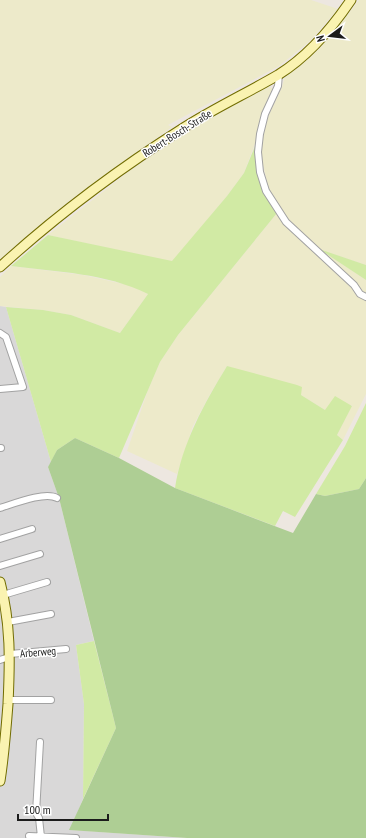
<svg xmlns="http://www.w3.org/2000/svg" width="366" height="838" font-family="'PT Sans Narrow',sans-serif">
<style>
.residential{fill:#d9d8d8}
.farmland{fill:#edeaca}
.grass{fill:#d1eaa4}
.forest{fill:#aece94}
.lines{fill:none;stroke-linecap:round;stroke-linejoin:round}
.street-casing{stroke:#a2a2a2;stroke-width:8}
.secondary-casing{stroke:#726d02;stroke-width:11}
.street{stroke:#fff;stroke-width:6}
.secondary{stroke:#faf3b1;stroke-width:9}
.labels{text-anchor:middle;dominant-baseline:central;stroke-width:3;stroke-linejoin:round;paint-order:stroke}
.street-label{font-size:11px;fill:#1b1b1b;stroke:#fff}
</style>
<rect width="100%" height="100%" fill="#ede7e0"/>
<path class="residential" d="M0,306L6,307L51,462L48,467L59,498L94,641L76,645L84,704L83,799L70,830L187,838H0Z"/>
<path class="farmland" d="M0,0H311L338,9L309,42L279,66L168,125L172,127L69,201L0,259Z
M359,0H366V265L321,250L366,280V394L343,440L337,435L352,405L325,410L301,395L227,366L209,396L193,426L177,474L127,451L148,390L160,362L178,335L277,213L319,249L282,214L269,190L262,161L261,144L268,117L282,87L284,79L290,72L318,50L353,8Z
M268,86L275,90L244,173L227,196L172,262L48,235L133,168L219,112Z
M11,266L83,275L133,286L148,294L120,333L71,315L43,310L0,306V277Z"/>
<path class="grass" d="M258,139L257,158L277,213L178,335L160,362L119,458L75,438L57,450L51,462L6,307L43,310L71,315L120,333L148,294C106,273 57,272 11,266L48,235L172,261L227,196L244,173Z
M319,249L366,265V280Z
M227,366L297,385L302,387L301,395L325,410L335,396L352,406L337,435L343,440L295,517L283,511L275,526L175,488C182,443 204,404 227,366Z
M366,403V478L359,489L325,496L316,494L345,446Z
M94,641L116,728L83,799L84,704L76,645Z"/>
<path class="forest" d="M75,438L119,458L175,488L293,533L316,494L325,496L359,489L366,478V838H187L69,830L116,728L59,498L48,467L57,450Z"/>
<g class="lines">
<g class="street-casing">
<path id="street" d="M279,74L278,86L265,114L260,134L258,152L260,172L266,191L286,222L354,285L360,294L366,297
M0,333L6,337L23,387L0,389
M0,448H1
M0,508C13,504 45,491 57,498
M0,539L32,529
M0,566L40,554
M3,595L47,582
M8,622L51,614
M10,654L66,649
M0,660L6,658H10
M8,700H51
M40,742L36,813L39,818L41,837
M29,836L76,838"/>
</g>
<g class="secondary-casing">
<path id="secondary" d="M0,267C57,215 120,168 185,127C215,108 247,93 278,75C307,57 332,28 351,0
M0,582C11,624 10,662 8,704C6,730 4,756 0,781"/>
</g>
<use href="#street" class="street"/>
<use href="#secondary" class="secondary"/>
</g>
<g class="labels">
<g class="street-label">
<text transform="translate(177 133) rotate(-32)">Robert-Bosch-Straße</text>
<text transform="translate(38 652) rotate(-5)">Arberweg</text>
</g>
</g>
<g transform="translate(330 36) rotate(255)" stroke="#ffffff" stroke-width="3" paint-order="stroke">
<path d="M0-3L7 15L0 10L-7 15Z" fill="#1b1b1b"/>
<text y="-6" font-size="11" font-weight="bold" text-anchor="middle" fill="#1b1b1b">N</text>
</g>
<path d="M18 814v6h90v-6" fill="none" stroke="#1b1b1b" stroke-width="2"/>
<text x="24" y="814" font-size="12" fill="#1b1b1b" stroke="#ffffff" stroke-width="3" paint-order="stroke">100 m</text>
</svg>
